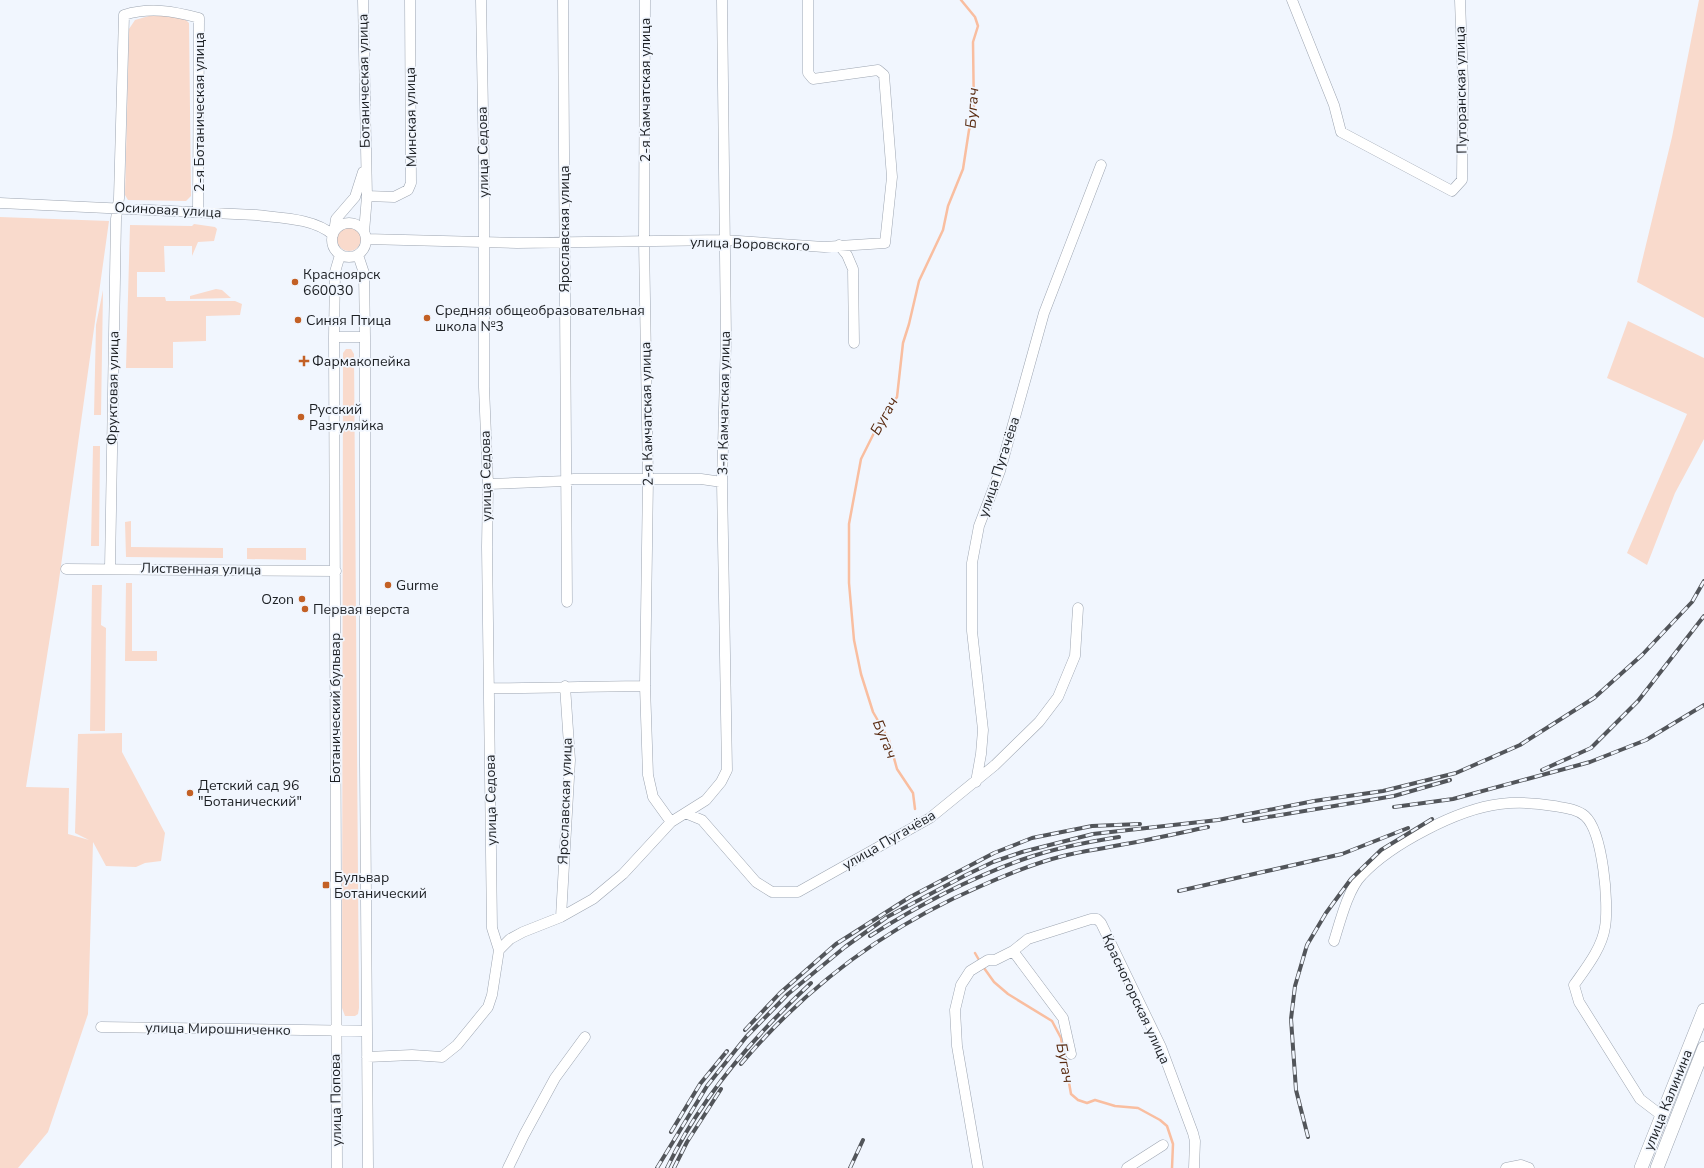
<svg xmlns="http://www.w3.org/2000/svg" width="1704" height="1168" font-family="'Nunito Sans',sans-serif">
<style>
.green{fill:#f9dacc}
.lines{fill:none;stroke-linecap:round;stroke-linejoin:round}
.stream{stroke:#f9bea0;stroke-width:2.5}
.minor-casing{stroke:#9da5b1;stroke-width:11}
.major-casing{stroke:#9da5b1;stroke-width:14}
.minor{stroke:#fff;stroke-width:10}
.major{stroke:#fff;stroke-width:13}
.rail-casing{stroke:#52555a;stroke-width:4}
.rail{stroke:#f1f6fe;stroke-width:2.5;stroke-dasharray:8;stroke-linecap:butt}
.poi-dot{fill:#c36025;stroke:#f1f6fe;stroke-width:1.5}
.labels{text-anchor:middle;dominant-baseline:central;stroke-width:3.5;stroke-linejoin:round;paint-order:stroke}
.street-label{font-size:14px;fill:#1d2024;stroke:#f1f6fe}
.poi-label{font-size:14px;fill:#1d2024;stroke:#f1f6fe;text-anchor:start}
.water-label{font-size:15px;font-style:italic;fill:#5a2c12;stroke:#f1f6fe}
</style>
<rect width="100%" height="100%" fill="#f1f6fe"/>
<path class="green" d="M1699,0H1704V318L1637,282L1672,137Z
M156,14L184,18L189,23L191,196L186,201L128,200L125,195L129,29L135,20Z
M0,217L109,221L58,587L26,787L69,788L68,834L89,840L75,833L78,734L122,733V752L165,833L161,861L145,863L136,867L106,866L93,842L88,1014L48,1132L18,1168H0Z
M194,224L215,227L217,229L214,241L198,242L192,256V246H164L165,272H137V297H165L166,301H235L242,304L240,315L206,316V341L173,342V368H126L130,225L192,226Z
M337 239a12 12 0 1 1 24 0a12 12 0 1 1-24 0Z
M216,289L222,290L231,298L190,299V296Z
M103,290L101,415H94L96,325Z
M1628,321L1704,358V439L1675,493L1647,565L1627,553L1687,414L1607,378Z
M346,349H351L354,354L359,1008L358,1014L355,1016H345L342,1008L343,353Z
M93,446H100L99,546H91Z
M131,521V547L223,548V558L126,557L125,522Z
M247,548H306V560L247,559Z
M126,583H132V651H157V661H125Z
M92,585H102L101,625L106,628L105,731H90Z"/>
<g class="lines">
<path class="stream" d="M915,809L913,793L897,769L889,740L873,712L861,674L854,640L849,583V524L861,459L880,421L897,397L903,343L909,324L919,281L943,230L948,206L963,169L969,130L974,116L973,42L978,26L975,17L961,0
M975,953L979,960
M984,968L994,982L1008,994L1052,1021L1061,1038L1071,1094L1078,1100L1087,1103L1095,1100L1115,1106L1138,1108L1160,1120L1167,1126L1173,1144L1172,1168"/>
<g class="minor-casing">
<path id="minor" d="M363,0L367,196L364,232
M481,0L484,168V387L488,484L487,547L492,928L499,950
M563,0L567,602
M645,0L644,241L648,479L645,686L648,775L653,797L671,822
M1292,0L1334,105L1341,132L1452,191L1462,180L1463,83L1460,0
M367,196L394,197L408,190L411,183L410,0
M0,203L256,215C280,218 314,218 333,235
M332 240a17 17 0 1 1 34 0a17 17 0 1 1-34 0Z
M334,232L336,219L355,197L363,172
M366,239L517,243L724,240L824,247L885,243L892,177L884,75L878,70L813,79L808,73V0
M839,245L847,255L853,269L854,343
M358,255L364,273L365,337V764L368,1168
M334,337H365
M488,484L566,481L573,479H701L722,482
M110,568L116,219L119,198L124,15C150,7 173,11 199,18L198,211
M66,569L336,571
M490,688C542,689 593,686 645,686
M976,782L981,754L983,730L972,631V563L979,526L1000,471L1044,313L1101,165
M685,813L702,820L756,882L772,892H798L930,818L995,765L1039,722L1058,697L1075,656L1078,608
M561,917L570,760L565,686
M1334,941C1340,922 1348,889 1362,875C1391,844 1458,809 1500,804C1517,802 1537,803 1554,806C1565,808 1577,809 1585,816C1603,832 1609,904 1605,927C1602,948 1586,968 1574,985L1579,1002L1640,1099L1661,1115
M1013,951L1063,1018L1071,1054
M101,1027L367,1031
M367,1057L412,1055L442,1057L457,1045L488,1007L492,995L499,950L510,939L523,932L561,917L593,899L623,874L671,822L706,800L721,782L727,770L722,482L726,339L722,0
M337,1168L334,337L335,272L340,255
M508,1168L524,1135L555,1078L585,1037
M978,1168L957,1046L955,1010L961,985L970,971L988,960H995L1013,951L1028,939L1091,919H1097L1101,923L1161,1047L1193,1133L1195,1141L1194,1168
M1127,1168L1163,1145
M1506,1168L1521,1165L1529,1168"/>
</g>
<g class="major-casing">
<path id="major" d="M1641,1168L1704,1010
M1657,1168L1704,1048"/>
</g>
<use href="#minor" class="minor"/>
<use href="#major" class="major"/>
<g class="rail-casing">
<path id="rail" d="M1542,770L1591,748L1638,701L1704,616
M1394,807L1453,799L1590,762L1646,740L1704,705
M1244,821L1394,796L1450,780
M1179,891L1342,854L1408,828
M870,936C919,905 970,878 1024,859C1055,848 1087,842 1119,837
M745,1030L780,993L836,944L910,897L994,853L1032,838L1092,826L1140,824
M741,1064C807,986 887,926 981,886C1008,874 1035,863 1063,856C1082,851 1101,849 1120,845C1149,840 1179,833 1208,827
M671,1132L700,1084L727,1051
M1308,1137L1296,1090L1291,1019L1295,986L1307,945L1326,913L1351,879L1381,850L1432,819
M657,1168L707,1086L746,1037L788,994L845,947L887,917L966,875L993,862L1022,852L1093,834L1218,820L1314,801L1383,791L1456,773L1520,745L1594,698L1642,655L1692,602L1704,581
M667,1168C701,1097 754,1036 811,983
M674,1168L687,1142L721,1089
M850,1168L863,1140"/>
</g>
<use href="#rail" class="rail"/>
</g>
<g class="poi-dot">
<circle cx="295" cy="282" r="4"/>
<circle cx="427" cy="318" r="4"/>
<circle cx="298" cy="320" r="4"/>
<path d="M302 355h4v4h4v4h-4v4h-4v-4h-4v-4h4z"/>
<circle cx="301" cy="417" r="4"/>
<circle cx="388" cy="585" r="4"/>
<circle cx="302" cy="599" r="4"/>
<circle cx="305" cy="609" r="4"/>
<circle cx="190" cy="793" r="4"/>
<rect x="322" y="881" width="8" height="8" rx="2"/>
</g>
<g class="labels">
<g class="street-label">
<text transform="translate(364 81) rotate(-91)">Ботаническая улица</text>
<text transform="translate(645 90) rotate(-90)">2-я Камчатская улица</text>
<text transform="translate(1461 90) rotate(-91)">Путоранская улица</text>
<text transform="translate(199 112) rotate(-90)">2-я Ботаническая улица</text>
<text transform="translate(411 117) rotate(-91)">Минская улица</text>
<text transform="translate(483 152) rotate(-91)">улица Седова</text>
<text transform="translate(168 210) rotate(3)">Осиновая улица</text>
<text transform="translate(564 229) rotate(-90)">Ярославская улица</text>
<text transform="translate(750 244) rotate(2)">улица Воровского</text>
<text transform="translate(113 388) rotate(-89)">Фруктовая улица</text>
<text transform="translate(724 403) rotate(-89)">3-я Камчатская улица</text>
<text transform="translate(647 414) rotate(-91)">2-я Камчатская улица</text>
<text transform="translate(999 467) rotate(-72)">улица Пугачёва</text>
<text transform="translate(486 476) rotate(-91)">улица Седова</text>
<text transform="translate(201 569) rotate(1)">Лиственная улица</text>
<text transform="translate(335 708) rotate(-90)">Ботанический бульвар</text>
<text transform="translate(491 800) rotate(-91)">улица Седова</text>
<text transform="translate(565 801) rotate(-88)">Ярославская улица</text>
<text transform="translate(889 840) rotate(-30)">улица Пугачёва</text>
<text transform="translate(1136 999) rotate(65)">Красногорская улица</text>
<text transform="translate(218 1029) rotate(1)">улица Мирошниченко</text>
<text transform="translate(336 1100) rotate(-91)">улица Попова</text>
<text transform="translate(1668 1100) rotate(-68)">улица Калинина</text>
</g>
<g class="poi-label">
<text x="303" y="274">Красноярск<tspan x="303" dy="16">660030</tspan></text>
<text x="435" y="310">Средняя общеобразовательная<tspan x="435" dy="16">школа №3</tspan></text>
<text x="306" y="320">Синяя Птица</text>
<text x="312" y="361">Фармакопейка</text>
<text x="309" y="409">Русский<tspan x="309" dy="16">Разгуляйка</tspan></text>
<text x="396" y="585">Gurme</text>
<text x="294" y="599" text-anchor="end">Ozon</text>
<text x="313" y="609">Первая верста</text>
<text x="198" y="785">Детский сад 96<tspan x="198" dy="16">"Ботанический"</tspan></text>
<text x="334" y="877">Бульвар<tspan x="334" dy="16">Ботанический</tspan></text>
</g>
<g class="water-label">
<text transform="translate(972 108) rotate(-86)">Бугач</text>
<text transform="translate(884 416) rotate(-61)">Бугач</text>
<text transform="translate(885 739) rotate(67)">Бугач</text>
<text transform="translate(1065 1063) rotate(79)">Бугач</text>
</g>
</g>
</svg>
